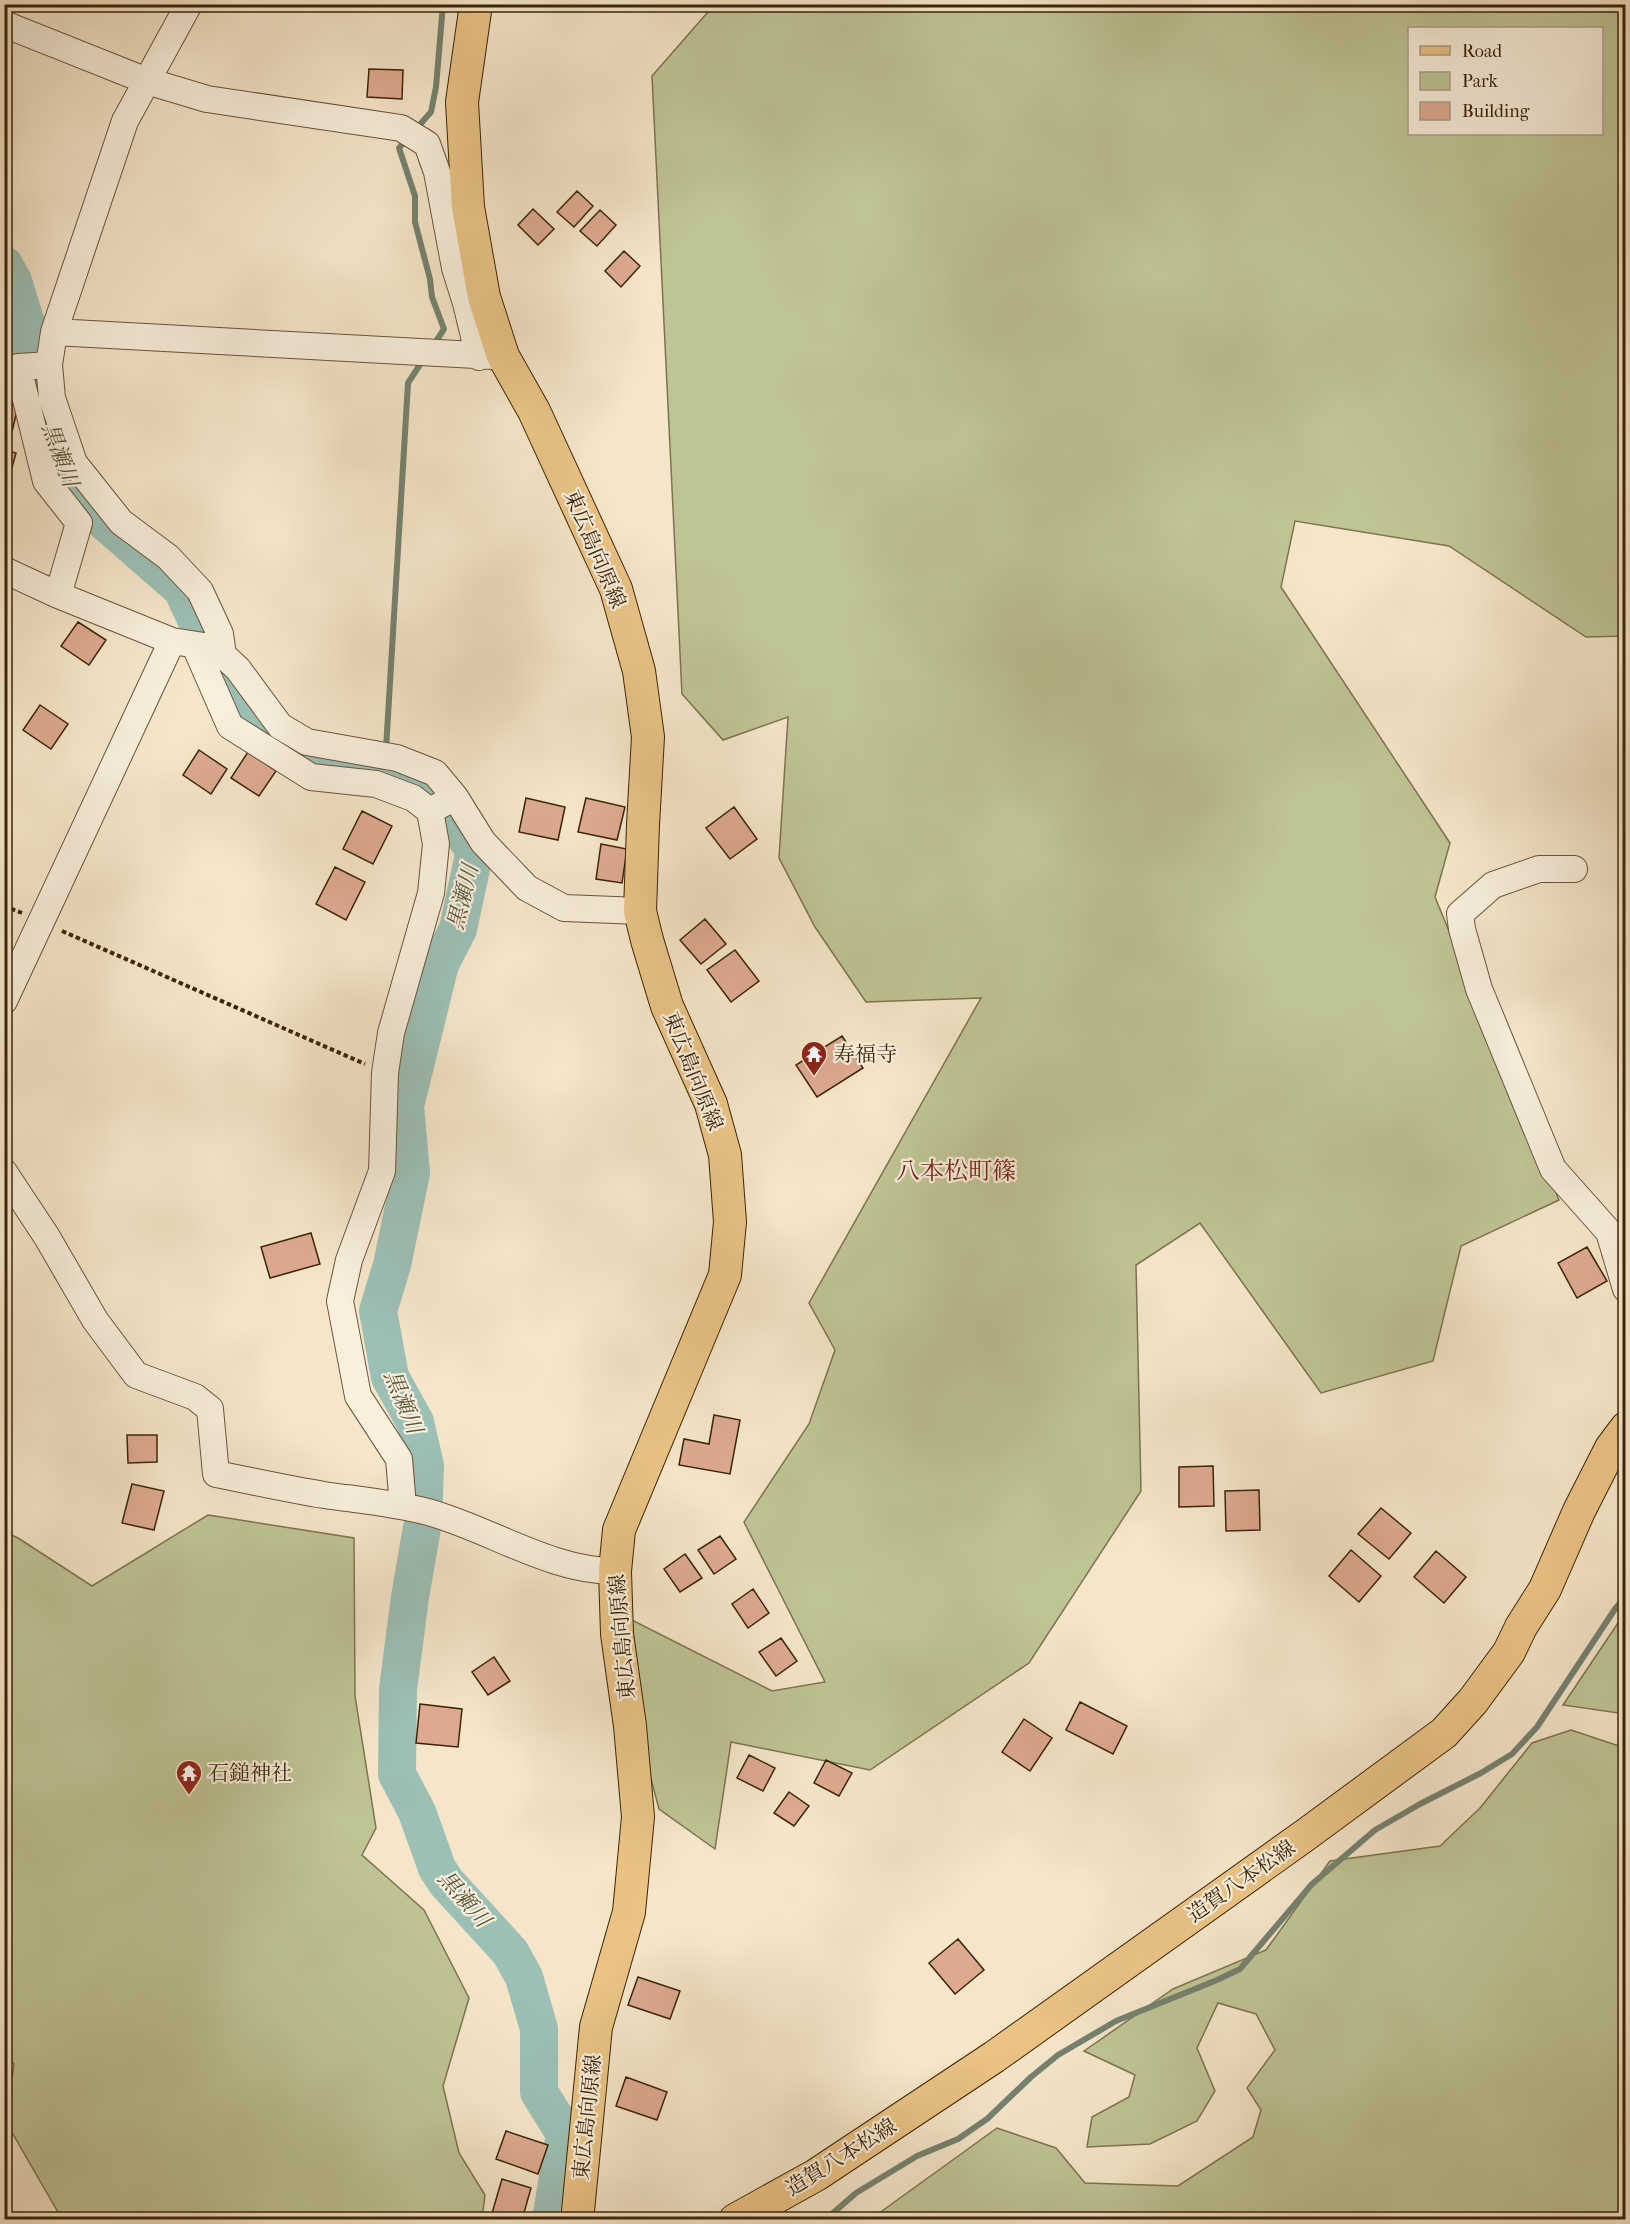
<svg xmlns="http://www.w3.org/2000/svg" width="1630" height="2224" font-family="'IM FELL French Canon','Noto Serif JP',serif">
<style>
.green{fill:#bfc495;stroke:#7d744e;stroke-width:1.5;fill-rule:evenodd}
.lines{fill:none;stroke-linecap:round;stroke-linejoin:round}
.stream{stroke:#758270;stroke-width:6}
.river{stroke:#9cc0b6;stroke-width:38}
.building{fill:#ddaa90;stroke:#3b2406;stroke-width:1.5}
.minor-casing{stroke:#6a5437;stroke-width:28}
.major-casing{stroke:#3b2406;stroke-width:34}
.path{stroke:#3b2406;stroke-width:4;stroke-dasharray:4.5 3;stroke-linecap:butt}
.minor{stroke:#f8efdd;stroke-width:26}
.major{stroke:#eac385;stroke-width:32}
.labels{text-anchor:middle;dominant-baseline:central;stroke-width:4.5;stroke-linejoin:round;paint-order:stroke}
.street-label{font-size:21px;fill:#3b2406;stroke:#f8efdd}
.poi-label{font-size:21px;fill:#3b2406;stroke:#f8efdd;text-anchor:start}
.water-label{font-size:22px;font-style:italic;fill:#58533b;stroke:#f8efdd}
.quarter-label{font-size:24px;fill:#7a1f14;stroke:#f8efdd}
</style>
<rect width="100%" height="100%" fill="#f5e6ca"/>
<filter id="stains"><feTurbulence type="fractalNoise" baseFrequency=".00333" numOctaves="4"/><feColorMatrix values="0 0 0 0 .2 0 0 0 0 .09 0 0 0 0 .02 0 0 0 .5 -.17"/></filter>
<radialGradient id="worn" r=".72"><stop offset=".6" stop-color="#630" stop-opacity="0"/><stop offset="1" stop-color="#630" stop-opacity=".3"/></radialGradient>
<path class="green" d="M714,5H1625V636L1586,637L1449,546L1295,521L1281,587L1450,843L1435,897L1559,1200L1461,1246L1433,1361L1321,1393L1200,1223L1136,1265L1141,1491L1029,1663L870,1770L731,1742L715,1849L659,1809L646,1760L632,1620L772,1691L825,1682L744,1522L809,1424L835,1350L809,1303L981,998L866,1002L815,927L779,858L788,717L723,740L682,694L652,76ZM1410,28H1602V134H1410Z
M208,1515L354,1538L355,1696L376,1828L362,1855L424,1910L469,1998L443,2086L459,2153L485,2195L482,2219H62L6,2122L14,2064L4,2051L5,1532L18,1538L92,1586Z
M1625,1613V1714L1563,1705L1620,1620Z
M1571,1730L1625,1748V2219H871L997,2128L1056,2148L1085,2183L1178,2186L1253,2137L1261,2110L1247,2088L1275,2050L1256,2014L1218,2003L1197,2048L1215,2091L1197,2121L1150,2144L1087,2147L1092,2117L1129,2097L1135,2075L1084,2051L1173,1989L1266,1950L1330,1861L1440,1846L1480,1808L1532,1743Z"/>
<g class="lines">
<path class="stream" d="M416,129L431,112L436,87L443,4
M407,139L399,148L415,196V222L430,279L432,297L444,329L433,346
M386,749L408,383L423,360
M825,2220L856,2193L917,2156L958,2139L987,2119L1031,2077L1058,2055L1116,2021L1217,1980L1240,1969L1312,1884L1375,1830L1420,1804L1481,1773L1512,1754L1537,1727L1615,1609L1626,1596"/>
<path class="river" d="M4,265L13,281L29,333L35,386L71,492L182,589L203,634
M217,663L236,709L245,720L288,753L330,770L385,776L433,794L475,850L458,929L440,964L405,1106L411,1173L392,1265L378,1311L390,1377L415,1422L425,1466L423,1522L410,1597L398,1689L397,1774L417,1812L437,1868L446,1882L510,1952L524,1977L539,2029V2092L565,2134L551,2220"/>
</g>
<path class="building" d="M369,69L403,70L402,99L367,97Z
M577,191L593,206L574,227L557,212Z
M533,209L554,229L538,245L518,225Z
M600,210L616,225L597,246L580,231Z
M624,251L640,266L621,287L605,271Z
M4,403L18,406L12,432L4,430Z
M4,450L16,453L9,479L4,478Z
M78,622L106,640L89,665L61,646Z
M40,705L68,724L51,749L23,730Z
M199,750L227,769L211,794L183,775Z
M248,752L276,771L259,796L231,778Z
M526,798L565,807L558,840L519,832Z
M586,798L625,807L617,840L578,832Z
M734,807L757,839L730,859L706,828Z
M362,811L392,826L373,864L343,849Z
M1626,828V849L1619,846Z
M601,844L627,849L622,883L596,879Z
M335,867L365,882L346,920L316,904Z
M705,919L726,944L701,964L680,940Z
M735,950L759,981L731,1002L707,970Z
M842,1036L863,1068L817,1097L796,1065Z
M311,1233L320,1264L270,1278L261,1247Z
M1587,1247L1607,1281L1577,1298L1558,1263Z
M714,1415L740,1420L730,1474L679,1465L684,1439L709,1444Z
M127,1435H157V1462L128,1463Z
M1213,1466L1214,1506L1179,1507V1467Z
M132,1484L164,1491L154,1530L122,1523Z
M1259,1490L1260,1530L1226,1531L1225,1491Z
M1381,1508L1411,1533L1389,1559L1358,1534Z
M720,1536L736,1559L714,1574L698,1550Z
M1351,1550L1381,1576L1359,1602L1329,1576Z
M1436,1551L1466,1577L1444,1603L1414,1577Z
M685,1554L702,1578L680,1592L664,1569Z
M753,1589L769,1613L748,1628L732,1604Z
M781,1638L797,1661L776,1676L759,1652Z
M494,1657L510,1681L488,1695L472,1672Z
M1080,1702L1127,1726L1113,1754L1066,1730Z
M420,1704L462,1709L458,1747L416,1743Z
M1024,1719L1052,1738L1030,1771L1002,1752Z
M749,1755L775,1768L763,1791L737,1778Z
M826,1760L852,1773L839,1796L814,1783Z
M789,1792L809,1806L794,1826L774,1813Z
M958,1939L984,1970L955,1994L929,1963Z
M638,1977L680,1991L670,2019L628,2005Z
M626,2077L667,2092L657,2120L616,2106Z
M506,2131L548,2145L538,2174L496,2159Z
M502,2179L531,2188L522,2220H490Z"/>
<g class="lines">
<g class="minor-casing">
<path id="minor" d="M189,4L125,121L54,332L49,365L52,398L74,463L121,522L168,557L200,591L220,634L223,655
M4,24L147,81L207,99L401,128L427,144L437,172L455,268L466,303L479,357
M54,332L494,356
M49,365L18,367L46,481L79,523L58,595
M4,570L58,595L172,641L204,646L223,655L238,669L280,726L307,742L397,758L435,773L455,797L483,842L527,888L564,908L640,911
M195,646L230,726L311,777L376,784L413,798L430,811
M1574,869H1539L1493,885L1460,914L1462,929L1479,989L1553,1169L1609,1232L1626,1289
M4,1001L172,641
M4,1172L47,1237L95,1320L136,1375L195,1397L210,1409L216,1474C252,1481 288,1489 324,1495C359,1500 394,1503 428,1512C490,1529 550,1571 615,1571
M403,1506L399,1459L358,1396L340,1301L349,1260L382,1171L385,1073L391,1033L431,893L436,844L430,811L455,797"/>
</g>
<g class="major-casing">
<path id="major" d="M476,4L462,102L468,207L484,297L503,356L534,411L616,589L639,671L648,737L643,825L640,911L647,940L667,1006L711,1104L725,1155L730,1222L725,1275L619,1530L615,1571L617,1634L630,1726L638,1817L629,1912L596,2027L578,2211L579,2220
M735,2220L816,2175L994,2057L1304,1836L1444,1733L1473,1701L1509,1652L1521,1627L1545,1589L1579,1511L1611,1448L1626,1428"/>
</g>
<path class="path" d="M4,906L22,913
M62,931L365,1064"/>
<use href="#minor" class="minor"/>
<use href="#major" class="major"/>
</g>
<defs>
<g id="temple-pin" transform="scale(1.35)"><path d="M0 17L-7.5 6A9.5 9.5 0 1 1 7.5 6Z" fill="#8f2418" stroke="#f8efdd"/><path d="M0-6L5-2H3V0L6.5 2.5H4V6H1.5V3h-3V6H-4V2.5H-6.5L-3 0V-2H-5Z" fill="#fff"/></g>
</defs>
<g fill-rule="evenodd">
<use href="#temple-pin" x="814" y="1054"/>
<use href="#temple-pin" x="189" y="1773"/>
</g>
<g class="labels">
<g class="street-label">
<text transform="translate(595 549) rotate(67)">東広島向原線</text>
<text transform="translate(693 1071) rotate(68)">東広島向原線</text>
<text transform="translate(622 1637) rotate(-95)">東広島向原線</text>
<text transform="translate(1241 1881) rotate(-35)">造賀八本松線</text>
<text transform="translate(587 2117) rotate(-84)">東広島向原線</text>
<text transform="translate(841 2157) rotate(-32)">造賀八本松線</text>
</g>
<g class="poi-label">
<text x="834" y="1054">寿福寺</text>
<text x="208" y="1773">石鎚神社</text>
</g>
<g class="water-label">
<text transform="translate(60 455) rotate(70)">黒瀬川</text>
<text transform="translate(463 897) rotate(-76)">黒瀬川</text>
<text transform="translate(403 1402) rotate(68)">黒瀬川</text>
<text transform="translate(464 1899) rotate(49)">黒瀬川</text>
</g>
<g class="quarter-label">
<text x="956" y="1171">八本松町篠</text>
</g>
</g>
<rect width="1630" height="2224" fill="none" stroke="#f5e6ca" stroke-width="24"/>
<rect x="6" y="6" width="1618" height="2212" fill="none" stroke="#3b2406" stroke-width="3"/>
<rect x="12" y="12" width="1606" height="2200" fill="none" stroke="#3b2406" stroke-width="1.5"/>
<rect x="1408" y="27" width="195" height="108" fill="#f8efdd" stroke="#ac9e87" stroke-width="1.5"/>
<rect x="1420" y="46" width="30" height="9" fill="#eac385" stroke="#ac9e87" stroke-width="1.5"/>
<text x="1462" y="57" font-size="18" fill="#3b2406">Road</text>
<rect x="1420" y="72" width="30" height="18" fill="#bfc495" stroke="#ac9e87" stroke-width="1.5"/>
<text x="1462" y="87" font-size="18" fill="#3b2406">Park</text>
<rect x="1420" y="102" width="30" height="18" fill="#ddaa90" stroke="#ac9e87" stroke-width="1.5"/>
<text x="1462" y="117" font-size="18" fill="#3b2406">Building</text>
<rect width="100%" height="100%" filter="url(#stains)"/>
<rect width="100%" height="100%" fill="url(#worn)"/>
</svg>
